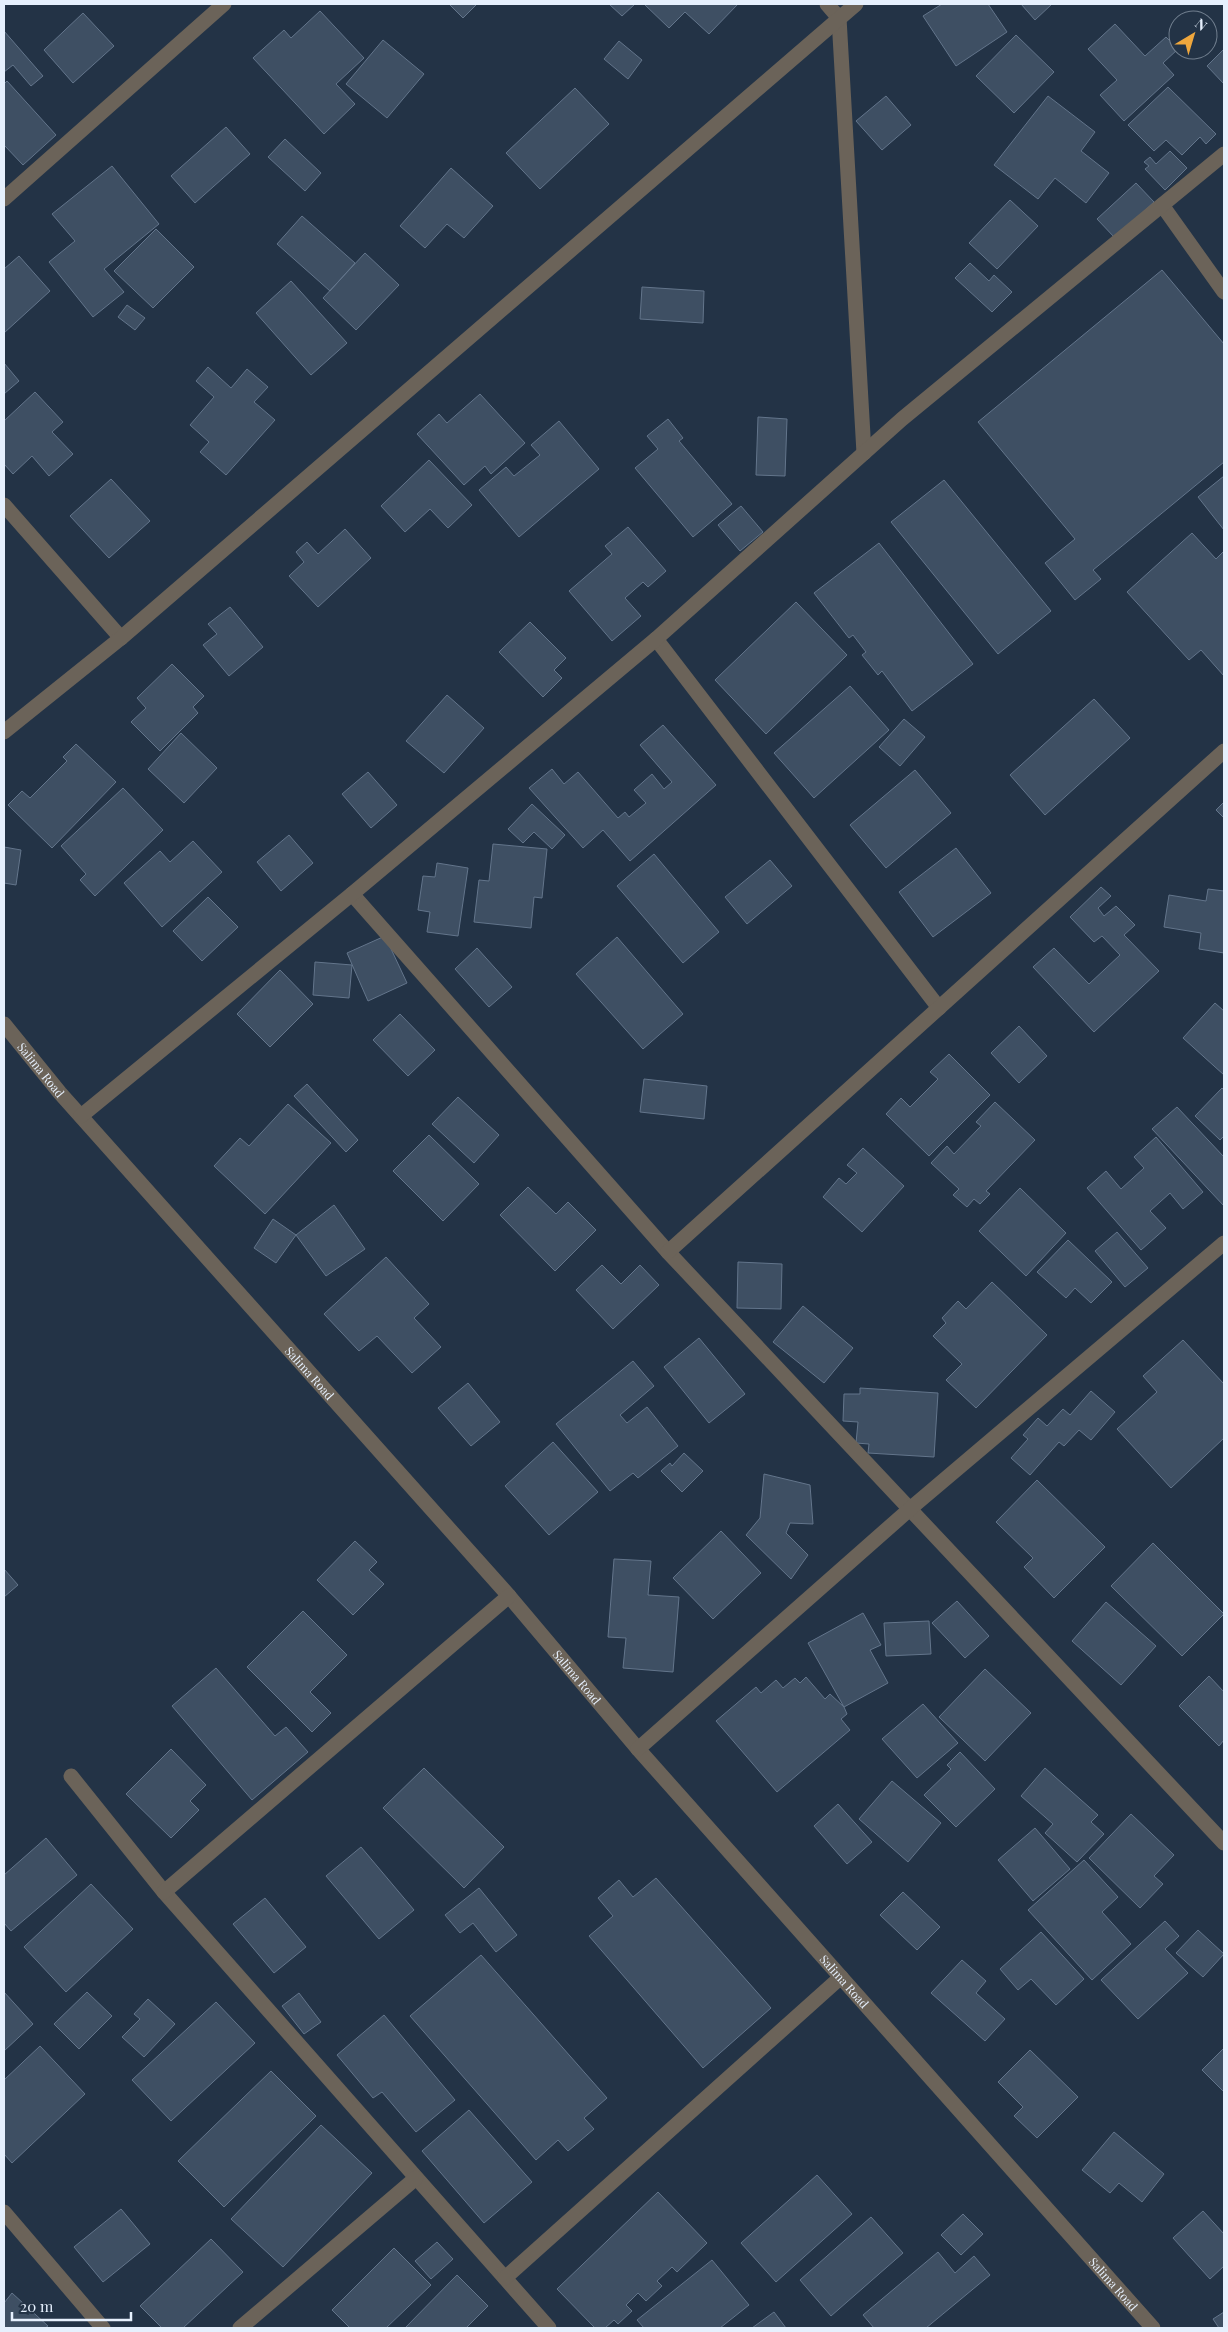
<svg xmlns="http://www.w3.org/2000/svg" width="1228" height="2332" font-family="'Playfair Display',serif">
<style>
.building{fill:#3e4f63;stroke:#63758b}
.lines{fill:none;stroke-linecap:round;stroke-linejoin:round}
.minor{stroke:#6b6359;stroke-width:15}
.labels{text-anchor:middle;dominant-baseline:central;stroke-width:5;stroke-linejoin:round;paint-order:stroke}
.street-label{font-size:12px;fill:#e6f0fd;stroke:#233346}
</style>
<rect width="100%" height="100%" fill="#233346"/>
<path class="building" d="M449,4H477L463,18Z
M609,4H635L622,16Z
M644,4H738L709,34L685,12L669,28Z
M942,4H988L1007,32L956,66L923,16Z
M1021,4H1052L1035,20Z
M320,11L364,58L336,84L355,104L324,134L253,58L284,30L291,38Z
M83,13L114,46L73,83L44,50Z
M1115,24L1145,56L1166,37L1178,49L1163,63L1174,75L1124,121L1100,95L1117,80L1088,49Z
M4,31L43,76L31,86L13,65L4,72Z
M1016,35L1054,72L1014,113L976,76Z
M383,40L424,74L387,118L346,84Z
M619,41L642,60L628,79L604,59Z
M1224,49V84L1207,66Z
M7,81L56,135L23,165L4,145V84Z
M1168,87L1216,134L1206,144L1200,137L1182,155L1166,140L1154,151L1128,125Z
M575,88L609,124L540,189L506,153Z
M886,96L911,125L882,150L856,121Z
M1048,96L1095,132L1081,151L1109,173L1086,203L1055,178L1038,199L994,165Z
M226,127L250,154L195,203L171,176Z
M285,139L321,173L305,191L268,157Z
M1170,151L1187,168L1165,190L1145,169L1149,166L1144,162L1150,157L1156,164Z
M112,166L159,224L104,269L124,292L93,317L49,262L75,241L52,214Z
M451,168L493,206L464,238L447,224L425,248L400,226Z
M1136,183L1154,202L1115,238L1097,219Z
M1010,200L1038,226L997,269L969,243Z
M302,216L355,263L330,291L277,244Z
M156,229L194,267L153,308L114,271Z
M365,253L399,285L356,330L323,298Z
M19,256L50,291L4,333V269Z
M970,263L989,281L994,275L1012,292L992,312L955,278Z
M1162,270L1224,344V462L1093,570L1101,579L1075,600L1045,563L1075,539L978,422Z
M291,281L347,343L311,375L256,313Z
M642,287L704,291L703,323L640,319Z
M127,305L145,318L135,330L118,317Z
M4,363L19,381L4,394Z
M208,367L231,388L247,369L268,387L254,402L275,420L226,475L200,452L209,442L190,425L214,397L196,381Z
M35,392L63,422L52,432L73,454L49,476L32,456L13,474L4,464V421Z
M480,394L525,443L491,474L485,466L464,485L417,434L439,414L447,423Z
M758,417L787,419L785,476L756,475Z
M668,419L683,438L679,441L732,504L693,537L635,468L658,449L647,436Z
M559,421L599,469L519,537L479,490L506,467L514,476L540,455L531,445Z
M429,460L472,505L448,528L430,509L405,532L381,506Z
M1224,476V530L1198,497Z
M111,479L150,521L109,558L70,516Z
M944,480L1051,611L998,654L891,522Z
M741,506L763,532L740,551L718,525Z
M628,527L666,571L648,587L643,582L625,598L641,616L612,641L569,591L612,554L605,546Z
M345,529L371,558L318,607L289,576L304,562L296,552L307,542L318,554Z
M1192,533L1216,559L1224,551V676L1201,650L1189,660L1127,592Z
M879,543L973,664L912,711L882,671L878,675L862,655L866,652L853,635L849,638L814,593Z
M796,602L847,655L766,734L715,680Z
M230,607L263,647L229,676L203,645L217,634L208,624Z
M530,622L566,658L554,670L562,678L543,697L499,652Z
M172,664L204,696L193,707L198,713L160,751L131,722L146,708L137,698Z
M850,686L889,730L814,798L774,753Z
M447,695L484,728L444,773L406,741Z
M1094,699L1130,738L1045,815L1010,775Z
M904,719L925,737L900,766L879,747Z
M663,725L716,785L630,861L603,830L583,848L529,788L552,769L564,784L578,772L618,818L625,812L629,817L646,803L634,790L652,774L664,789L672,782L640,745Z
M181,733L217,768L184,803L148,769Z
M76,744L116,782L52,848L8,805L22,791L30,798L67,761L63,757Z
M915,770L951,813L886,868L850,825Z
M368,772L397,805L371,828L342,794Z
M123,788L163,830L95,896L80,880L86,874L61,846Z
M1224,802V818L1216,810Z
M532,804L565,835L552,849L534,832L523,843L508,829Z
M289,835L313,863L281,891L257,862Z
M193,841L222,872L162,927L124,883L160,851L170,862Z
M493,844L547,849L542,898L534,897L531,928L474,922L479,880L489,881Z
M4,847L21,850L16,885L4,883Z
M956,848L991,893L933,937L899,892Z
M654,854L719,932L683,963L617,886Z
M770,860L792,886L747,924L725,897Z
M437,863L468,868L458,936L427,932L430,912L418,910L423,876L435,877Z
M1101,887L1111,896L1098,908L1104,916L1116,906L1135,925L1124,935L1159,971L1094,1032L1033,967L1054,948L1089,984L1120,955L1102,936L1094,942L1070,917Z
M1208,889L1224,891V953L1199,949L1201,933L1164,927L1169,895L1206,901Z
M208,897L238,927L202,961L173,931Z
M385,936L407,983L368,1001L347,953Z
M617,937L683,1014L643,1049L576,974Z
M477,948L512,987L489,1007L455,969Z
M315,962L352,965L349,998L313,995Z
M280,970L313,1004L270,1047L237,1014Z
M1215,1003L1224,1011V1075L1183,1038Z
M400,1014L435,1050L408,1076L373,1040Z
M1019,1026L1047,1056L1019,1083L991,1053Z
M949,1054L990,1095L929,1156L886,1114L901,1098L910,1107L938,1079L930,1072Z
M644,1079L707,1086L704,1119L640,1112Z
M307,1084L358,1140L346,1152L294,1096Z
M1222,1088L1224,1090V1136L1220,1140L1195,1116Z
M458,1097L499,1135L474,1163L432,1124Z
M995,1102L1035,1140L986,1191L990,1194L980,1204L974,1199L967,1207L953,1195L959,1189L931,1163L947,1146L954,1154L981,1126L976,1122Z
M288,1104L331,1143L265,1214L214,1166L240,1138L249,1146Z
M1177,1107L1224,1157V1206L1152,1129Z
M429,1135L479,1184L443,1221L393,1171Z
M1156,1137L1203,1192L1183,1209L1170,1193L1150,1211L1166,1228L1141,1250L1087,1188L1106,1171L1121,1189L1144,1168L1134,1157Z
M863,1148L904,1186L862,1232L823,1197L839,1178L846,1184L857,1173L847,1165Z
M528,1187L556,1214L568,1202L596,1230L555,1271L500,1215Z
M1020,1188L1066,1233L1026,1276L979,1231Z
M334,1205L365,1249L326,1276L296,1235Z
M273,1219L296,1235L276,1263L254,1248Z
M1117,1232L1148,1268L1125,1287L1095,1251Z
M1068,1240L1112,1282L1091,1303L1075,1288L1066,1298L1037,1272Z
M386,1257L429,1304L414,1318L441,1347L412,1373L377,1336L359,1351L324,1314Z
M738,1262L782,1264L781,1309L737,1308Z
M602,1265L621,1284L640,1265L659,1285L613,1329L576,1290Z
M992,1282L1047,1335L976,1408L946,1380L962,1364L933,1336L946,1323L942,1318L958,1301L966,1309Z
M803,1306L853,1348L824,1383L773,1342Z
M699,1338L745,1394L709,1423L664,1367Z
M1183,1340L1224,1384V1438L1171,1488L1117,1429L1157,1392L1143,1376Z
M633,1361L654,1386L620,1415L627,1423L647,1407L678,1446L638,1478L633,1473L610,1491L556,1424Z
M468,1383L500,1422L471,1446L438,1408Z
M860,1388L938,1393L934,1457L868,1453L869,1444L856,1443L858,1422L843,1421L844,1394H860Z
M1091,1391L1115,1412L1091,1440L1079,1430L1064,1446L1059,1442L1030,1475L1011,1458L1028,1439L1023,1435L1038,1418L1047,1426L1063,1409L1070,1415Z
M553,1442L598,1492L549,1535L505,1486Z
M684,1453L703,1471L682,1492L661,1471L670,1463L672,1466Z
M764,1474L810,1485L813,1524L790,1523L786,1533L808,1555L791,1579L746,1535L760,1518Z
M1037,1480L1105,1547L1054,1598L1024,1567L1033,1558L996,1522Z
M721,1531L761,1573L713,1619L673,1578Z
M355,1541L377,1562L369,1570L384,1584L353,1615L317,1580Z
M1153,1543L1224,1614L1182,1656L1111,1586Z
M614,1559L651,1561L648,1595L679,1597L673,1672L623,1668L626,1638L608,1637Z
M4,1569L18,1585L4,1597Z
M957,1601L989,1636L965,1658L932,1623Z
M1106,1602L1156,1646L1121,1685L1072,1641Z
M303,1611L347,1655L310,1692L331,1713L312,1732L247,1667Z
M863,1613L881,1645L870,1650L888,1683L844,1707L808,1643Z
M929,1621L931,1654L886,1656L884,1623Z
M216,1668L275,1736L286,1727L308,1752L252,1800L172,1706Z
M985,1669L1031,1713L985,1761L939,1717Z
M1209,1676L1224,1692V1740L1219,1746L1179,1706Z
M806,1677L825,1699L830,1694L844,1707L847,1714L841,1719L850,1730L777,1792L716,1721L756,1687L761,1693L776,1680L783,1688L795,1678L800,1683Z
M923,1704L958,1743L917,1778L882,1739Z
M171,1749L206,1785L190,1801L199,1810L171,1838L126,1794Z
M960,1752L995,1789L956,1827L924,1795L951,1769L947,1765Z
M424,1768L504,1847L464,1888L383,1808Z
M1045,1768L1098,1815L1091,1822L1104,1834L1077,1862L1045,1833L1053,1824L1021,1796Z
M892,1781L941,1823L908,1862L859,1819Z
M838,1804L872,1842L847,1864L814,1826Z
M1131,1814L1174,1855L1154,1876L1163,1884L1140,1908L1089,1858Z
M1035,1828L1070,1869L1033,1901L998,1860Z
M46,1838L77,1875L11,1931L4,1923V1875Z
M361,1847L414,1910L379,1939L326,1876Z
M1084,1860L1118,1897L1102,1912L1131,1944L1092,1980L1028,1910Z
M656,1878L771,2008L703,2068L589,1936L613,1916L598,1898L619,1880L633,1897Z
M91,1884L133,1929L66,1992L24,1947Z
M479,1888L517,1935L496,1952L473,1923L460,1933L445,1915Z
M903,1892L940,1927L917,1950L880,1915Z
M265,1898L306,1947L274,1973L233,1924Z
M1165,1921L1179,1936L1165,1949L1188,1973L1138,2019L1101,1980Z
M1198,1930L1224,1954L1203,1977L1176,1953Z
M1041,1932L1084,1979L1056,2005L1031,1979L1018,1990L1000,1969Z
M481,1955L607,2098L584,2118L594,2129L568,2151L558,2140L536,2160L410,2016Z
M962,1960L986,1981L976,1993L1005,2019L985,2041L931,1993Z
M4,1992L33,2024L4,2051Z
M87,1992L112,2016L79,2049L54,2024Z
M299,1993L321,2022L304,2034L282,2006Z
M148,1999L175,2024L144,2057L122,2037L140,2019L134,2014Z
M216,2002L255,2043L171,2121L132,2080Z
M384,2015L455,2100L416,2132L382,2092L373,2098L337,2055Z
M40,2046L85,2094L12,2163L4,2154V2080Z
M1224,2048V2092L1202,2070Z
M1030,2050L1078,2097L1037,2138L1014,2116L1023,2107L998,2082Z
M271,2071L316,2116L224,2207L178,2161Z
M469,2110L532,2182L484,2223L422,2151Z
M321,2125L372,2173L283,2267L231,2219Z
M1114,2132L1164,2174L1142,2202L1119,2183L1110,2193L1082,2170Z
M817,2175L852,2214L776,2282L741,2243Z
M658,2192L707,2243L677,2272L672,2267L657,2281L662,2286L646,2301L638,2293L626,2305L632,2311L618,2324L614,2320L605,2328H595L557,2289Z
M121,2209L150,2244L103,2282L74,2247Z
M1203,2211L1224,2234V2266L1210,2279L1173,2238Z
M963,2214L983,2234L961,2255L941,2235Z
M871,2217L903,2253L831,2316L800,2280Z
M211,2239L243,2272L183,2328H162L140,2306Z
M437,2242L453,2259L431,2279L415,2261Z
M394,2248L431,2285L386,2328H350L332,2310Z
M938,2252L955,2273L974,2256L990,2275L926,2328H874L863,2315Z
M712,2260L749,2305L720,2328H644L637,2320Z
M457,2275L488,2306L466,2328H405Z
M12,2293L48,2326L45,2328H4V2303Z
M774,2312L786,2328H752Z
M1224,2312V2328H1219L1213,2319Z"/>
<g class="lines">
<g class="minor">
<path d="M827,4L839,18L864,453"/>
<path d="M4,199L224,4"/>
<path d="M1162,205L1224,292"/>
<path d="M4,505L121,638"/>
<path d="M656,639L939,1008"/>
<path d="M4,732L121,638L856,4"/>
<path d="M352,894L668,1252L1224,1843"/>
<path id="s1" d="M4,1024L60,1093L509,1596L638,1749L1153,2328"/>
<path d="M81,1116L352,894L656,639L902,419L1224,154"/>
<path d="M668,1252L1224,751"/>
<path d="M638,1749L911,1508L1224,1243"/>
<path d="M71,1776L164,1892L549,2328"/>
<path d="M164,1892L509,1596"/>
<path d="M4,2212L103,2328"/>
<path d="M505,2278L841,1977"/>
<path d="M240,2328L416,2178"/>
</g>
</g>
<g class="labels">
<g class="street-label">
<text stroke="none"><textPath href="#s1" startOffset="59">Salima Road</textPath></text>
<text stroke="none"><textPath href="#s1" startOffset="464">Salima Road</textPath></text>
<text stroke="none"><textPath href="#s1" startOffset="869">Salima Road</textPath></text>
<text stroke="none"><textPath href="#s1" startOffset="1274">Salima Road</textPath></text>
<text stroke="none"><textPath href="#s1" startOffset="1679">Salima Road</textPath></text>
</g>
</g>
<rect width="1228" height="2332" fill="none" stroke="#e6f0fd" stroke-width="10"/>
<g transform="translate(1193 35) rotate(38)"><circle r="24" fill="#233346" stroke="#717f8f"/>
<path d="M0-4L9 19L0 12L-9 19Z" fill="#efa73d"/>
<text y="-8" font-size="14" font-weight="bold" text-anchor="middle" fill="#e6f0fd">N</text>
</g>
<path d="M12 2312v8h119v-8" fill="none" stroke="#e6f0fd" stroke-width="2.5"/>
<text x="20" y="2312" font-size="15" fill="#e6f0fd" stroke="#233346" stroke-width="4" paint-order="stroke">20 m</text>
</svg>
